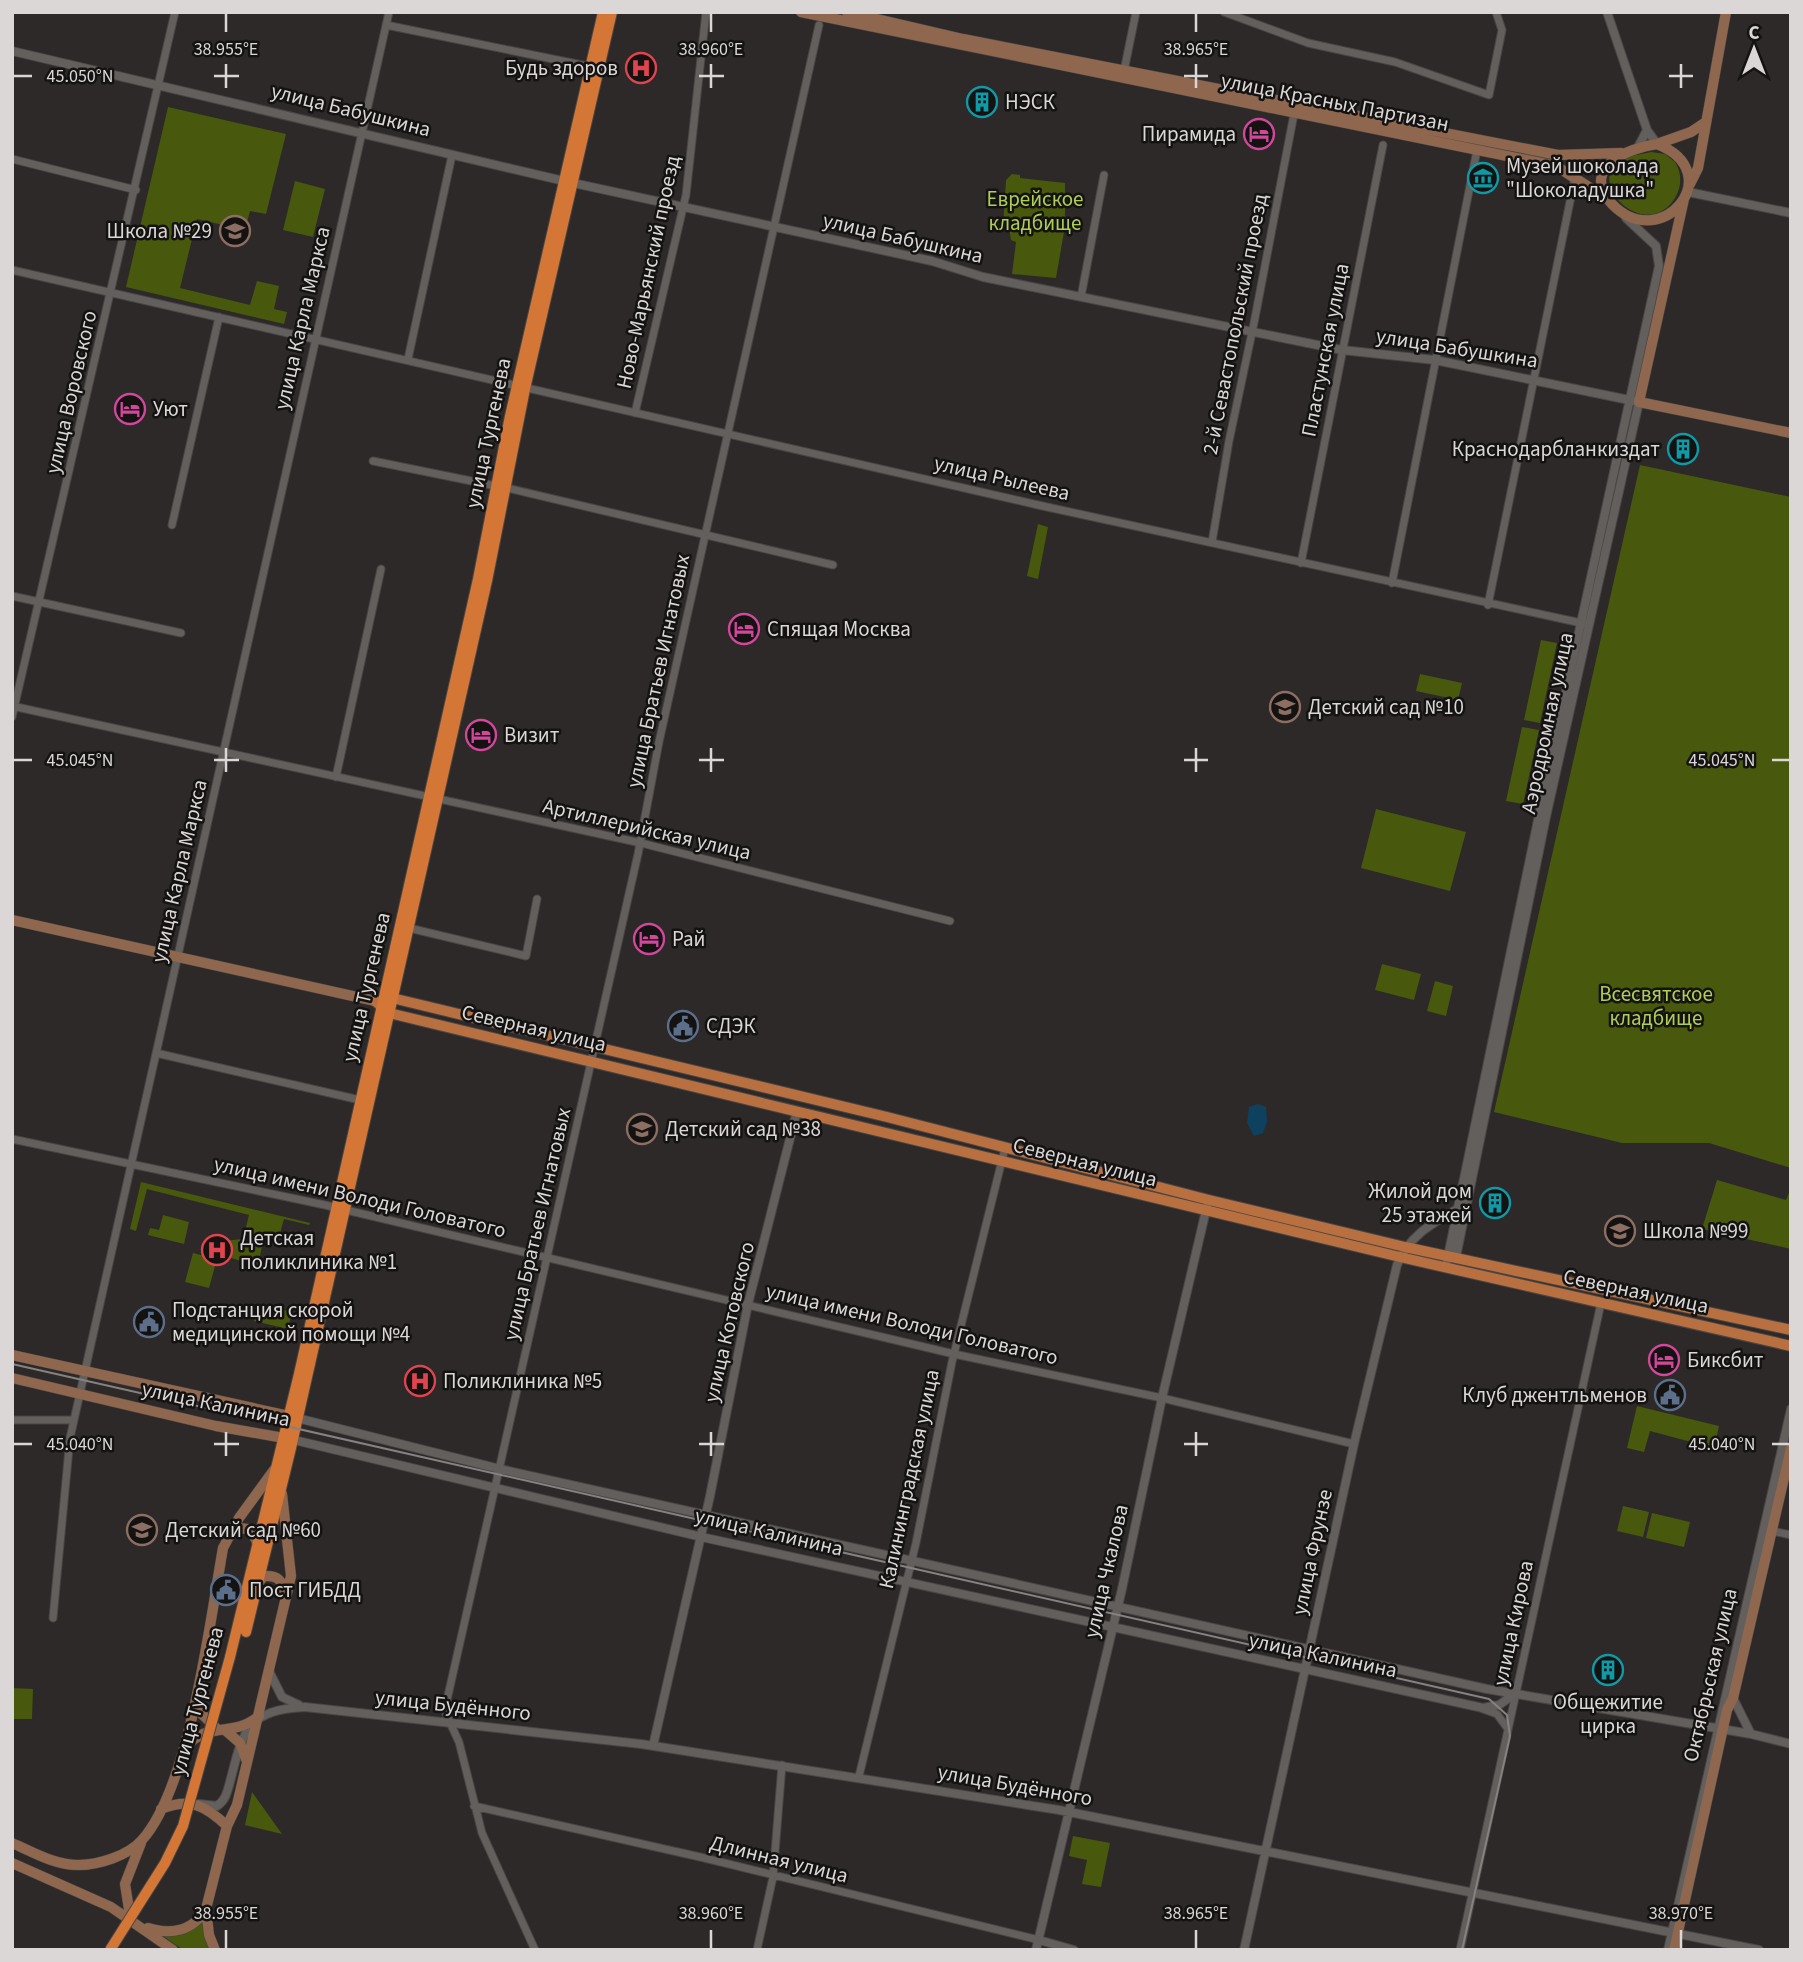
<svg xmlns="http://www.w3.org/2000/svg" width="1803" height="1962" font-family="'Source Sans 3',sans-serif">
<style>
.green{fill:#48580d}
.water{fill:#0e415e}
.lines{fill:none;stroke-linecap:round;stroke-linejoin:round}
.minor-casing{stroke:#494544;stroke-width:9}
.tertiary-casing{stroke:#494544;stroke-width:10}
.secondary-casing{stroke:#494544;stroke-width:11}
.primary-casing{stroke:#494544;stroke-width:12}
.trunk-casing{stroke:#494544;stroke-width:12}
.minor{stroke:#635f5d;stroke-width:7}
.tertiary{stroke:#635f5d;stroke-width:8}
.secondary{stroke:#8e674e;stroke-width:10}
.primary{stroke:#b87040;stroke-width:10}
.trunk{stroke:#d47636;stroke-width:10}
.tram{stroke:#858281;stroke-width:2}
.trunk-bridge-casing{stroke:#494544;stroke-width:12;stroke-linecap:butt}
.trunk-bridge{stroke:#d47636;stroke-width:10}
.ticks{fill:none;stroke:#dad7d6;stroke-width:2.5}
.labels{text-anchor:middle;dominant-baseline:central;stroke-width:5;stroke-linejoin:round;paint-order:stroke}
.poi-label{font-size:21px;fill:#dad7d6;stroke:#141312;text-anchor:start}
.street-label{font-size:21px;fill:#dad7d6;stroke:#141312}
.park-label{font-size:21px;fill:#afce55;stroke:#141312}
.ticks-label{font-size:18px;text-anchor:middle;fill:#dad7d6;stroke:#141312;stroke-width:5;stroke-linejoin:round;paint-order:stroke}
</style>
<rect width="100%" height="100%" fill="#2d2928"/>
<path class="green" d="M168,107L286,134L266,214L250,211L245,230L197,219L180,288L250,305L257,281L279,286L274,309L287,312L284,324L126,287Z
M1651,152L1665,154L1675,162C1682,173 1682,186 1675,198C1646,245 1580,180 1624,158C1632,155 1643,154 1651,152Z
M1012,174L1020,175V178L1065,183V226L1056,278L1012,274L1016,242L1011,240L1009,228L1003,227L1006,180Z
M295,181L325,189L313,237L283,230Z
M1640,465L1791,497V1168L1709,1143H1622L1494,1112Z
M1038,524L1048,527L1038,579L1027,576Z
M1541,640L1557,643L1540,723L1524,720Z
M1420,674L1462,683L1458,700L1416,691Z
M1522,727L1539,730L1523,804L1506,801Z
M1376,809L1466,832L1450,891L1361,868Z
M1382,964L1421,974L1414,1000L1375,990Z
M1435,981L1453,986L1446,1016L1427,1011Z
M1717,1180L1786,1200L1791,1188V1249L1702,1229Z
M141,1182L310,1223L309,1225L284,1219L279,1237L264,1236L258,1266L208,1251L212,1242L243,1239L249,1215L147,1189L136,1231L130,1229Z
M163,1215L189,1222L184,1244L148,1235L150,1228L159,1230Z
M193,1253L217,1259L209,1288L185,1282Z
M258,1304L292,1312L288,1329L254,1321Z
M1637,1406L1719,1426L1715,1444L1711,1443L1710,1447L1650,1431L1644,1452L1627,1448Z
M1623,1506L1649,1512L1643,1537L1617,1531Z
M1652,1513L1690,1522L1684,1547L1646,1538Z
M12,1688L33,1689L32,1719H12Z
M252,1792L282,1834L245,1825Z
M1073,1836L1110,1843L1101,1887L1082,1884L1087,1860L1069,1856Z
M204,1921L211,1950H183L163,1936L186,1932Z"/>
<path class="water" d="M1258,1104L1266,1107L1267,1122L1263,1133L1254,1136L1247,1123L1249,1107Z"/>
<g class="lines">
<g class="minor-casing">
<path id="minor" d="M1224,12L1308,43L1395,62L1489,95L1502,30L1496,12
M386,25L592,67
M1124,71L1136,12
M12,159L136,190
M12,270L1038,505L1586,624
M1081,297L1104,175
M408,359L452,155
M635,413L686,195L706,12
M373,461L496,486
M507,488L833,565
M172,525L219,317
M1212,542L1229,441L1254,323L1294,114
M1301,563L1383,145
M1392,583L1477,150
M12,596L181,633
M1488,605L1575,177
M12,706L641,843L950,921
M12,717L175,12
M336,777L381,569
M409,928L526,956L537,899
M156,1053L360,1100
M12,1139L325,1205L954,1354L1162,1398L1354,1444
M12,1420H74
M1772,1531L1791,1535
M53,1618L70,1438L389,12
M1483,1709L1497,1714L1508,1729
M859,1776L916,1543L952,1362L1005,1148
M474,1806L700,1857L1039,1940
M535,1950L482,1833L459,1742L446,1714L447,1700L638,854L659,742L819,25
M757,1950L773,1877L782,1765
M1460,1950L1601,1303"/>
</g>
<g class="tertiary-casing">
<path id="tertiary" d="M1607,12L1647,130L1657,144
M12,51L564,181L932,261L983,277L1342,350L1435,360L1639,402L1546,817L1456,1257
M1638,147L1647,130
M1688,192L1791,213
M1447,1261L1539,815L1659,266L1656,246L1626,218
M293,1417L500,1469L1487,1689L1751,1734L1791,1744
M290,1439L706,1538L1483,1708L1499,1705L1516,1693
M270,1673L282,1697L299,1705
M1733,1698L1751,1734
M653,1746L710,1496L748,1304L797,1111
M199,1804L217,1806C226,1800 227,1792 230,1782C243,1731 246,1710 305,1707L641,1744L1059,1810L1759,1950
M1039,1940L1074,1950
M1036,1950L1122,1589L1162,1398L1207,1206
M1244,1950L1354,1444L1397,1265C1409,1235 1433,1223 1459,1208
M1668,1950L1791,1409"/>
</g>
<g class="secondary-casing">
<path id="secondary" d="M801,12L1556,166L1606,198
M847,12L963,39L1558,155L1621,153
M1657,144C1730,173 1661,255 1612,204C1579,168 1628,148 1657,144Z
M1657,144L1691,132L1706,122
M1690,184L1698,168L1726,12
M1684,199L1639,402L1791,433
M12,920L375,1001
M12,1355L289,1416
M12,1378L216,1426L284,1438
M230,1536C237,1530 242,1526 251,1530L257,1542
M258,1583L264,1576C277,1575 283,1580 284,1593
M198,1698L199,1711L216,1728
M225,1730L240,1743L246,1759
M184,1748C211,1719 231,1739 259,1716
M161,1809C190,1797 206,1806 227,1826
M12,1843C33,1852 54,1865 78,1865C98,1865 128,1856 142,1840C190,1787 210,1621 223,1548L239,1518L274,1470
M12,1863L111,1907L173,1950
M131,1922L125,1884L141,1843
M148,1928C171,1935 193,1931 206,1909
M215,1950L209,1935L206,1909L227,1826L237,1805L291,1576L282,1494
M1674,1950L1727,1710L1733,1698L1791,1448"/>
</g>
<g class="primary-casing">
<path id="primary" d="M385,999L392,998L887,1117L1209,1200L1405,1247L1791,1330
M375,1001L389,1013L1400,1257L1791,1346"/>
</g>
<g class="trunk-casing">
<path id="trunk" d="M246,1632L291,1448L487,581L525,389L612,12
M230,1657L299,1374L478,579L510,416L603,12"/>
</g>
<use href="#minor" class="minor"/>
<use href="#tertiary" class="tertiary"/>
<use href="#secondary" class="secondary"/>
<use href="#primary" class="primary"/>
<use href="#trunk" class="trunk"/>
<path class="tram" d="M12,1364L1489,1699L1507,1715L1510,1736L1462,1950"/>
<g class="trunk-bridge-casing">
<path id="trunk-bridge" d="M110,1950L165,1863L183,1826L230,1657"/>
</g>
<use href="#trunk-bridge" class="trunk-bridge"/>
</g>
<path class="ticks" d="M226,14V32M711,14V32M1196,14V32M226,64V88M711,64V88M1196,64V88M1681,64V88M14,76H32M214,76H239M699,76H724M1184,76H1208M1669,76H1693M226,748V772M711,748V772M1196,748V772M14,760H32M214,760H239M699,760H724M1184,760H1208M1772,760H1789M226,1432V1456M711,1432V1456M1196,1432V1456M14,1444H32M214,1444H239M699,1444H724M1184,1444H1208M1772,1444H1789M226,1930V1948M711,1930V1948M1196,1930V1948M1681,1930V1948"/>
<defs>
<g id="hospital-ring" transform="scale(1.575)"><circle r="9.5" fill="#141312" stroke="#e0444e" stroke-width="1.5"/><path d="M-5-5h3v3.5h4V-5h3V5h-3V1.5h-4V5h-3Z" fill="#e0444e"/></g>
<g id="building-ring" transform="scale(1.575)"><circle r="9.5" fill="#141312" stroke="#0f9aa8" stroke-width="1.5"/><path d="M-4-6H4V6H1V3H-1V6H-4ZM-2.5-4.3h1.7v1.8h-1.7ZM.8-4.3h1.7v1.8H.8ZM-2.5-1h1.7V.8h-1.7ZM.8-1h1.7V.8H.8Z" fill="#0f9aa8"/></g>
<g id="hotel-ring" transform="scale(1.575)"><circle r="9.5" fill="#141312" stroke="#d1479c" stroke-width="1.5"/><path d="M-6-4.5h1.5V1H6V5H4.5V3h-9V5H-6ZM-4 0a1.8 1.8 0 1 1 3.6 0ZM.5 0V-2.5h3Q6-2.5 6 0Z" fill="#d1479c"/></g>
<g id="museum-ring" transform="scale(1.575)"><circle r="9.5" fill="#141312" stroke="#0f9aa8" stroke-width="1.5"/><path d="M0-6L6-3V-2H-6V-3ZM-5-1h2V3h-2ZM-1-1h2V3h-2ZM3-1h2V3H3ZM-6 4H6V6H-6Z" fill="#0f9aa8"/></g>
<g id="school-ring" transform="scale(1.575)"><circle r="9.5" fill="#141312" stroke="#8d6e63" stroke-width="1.5"/><path d="M0-5L7-2L0 1L-7-2ZM-4 1L0 2.5L4 1V4Q0 6-4 4Z" fill="#8d6e63"/></g>
<g id="civic-ring" transform="scale(1.575)"><circle r="9.5" fill="#141312" stroke="#5c6f8a" stroke-width="1.5"/><path d="M-.6-6.5H3V-4.5H.6V-3L4-1V1h2V6H-6V1h2V-1L-.6-3ZM-1.2 2.5V6h2.4V2.5Z" fill="#5c6f8a"/></g>
</defs>
<g fill-rule="evenodd">
<use href="#hospital-ring" x="641" y="68"/>
<use href="#building-ring" x="982" y="102"/>
<use href="#hotel-ring" x="1259" y="134"/>
<use href="#museum-ring" x="1483" y="178"/>
<use href="#school-ring" x="235" y="231"/>
<use href="#hotel-ring" x="130" y="409"/>
<use href="#building-ring" x="1683" y="449"/>
<use href="#hotel-ring" x="744" y="629"/>
<use href="#school-ring" x="1285" y="707"/>
<use href="#hotel-ring" x="481" y="735"/>
<use href="#hotel-ring" x="649" y="939"/>
<use href="#civic-ring" x="683" y="1026"/>
<use href="#school-ring" x="642" y="1129"/>
<use href="#building-ring" x="1495" y="1203"/>
<use href="#school-ring" x="1620" y="1231"/>
<use href="#hospital-ring" x="217" y="1250"/>
<use href="#civic-ring" x="149" y="1322"/>
<use href="#hotel-ring" x="1664" y="1360"/>
<use href="#hospital-ring" x="420" y="1381"/>
<use href="#civic-ring" x="1670" y="1395"/>
<use href="#school-ring" x="142" y="1530"/>
<use href="#civic-ring" x="226" y="1590"/>
<use href="#building-ring" x="1608" y="1670"/>
</g>
<g class="labels">
<g class="poi-label">
<text x="618" y="68" text-anchor="end">Будь здоров</text>
<text x="1005" y="102">НЭСК</text>
<text x="1236" y="134" text-anchor="end">Пирамида</text>
<text x="1506" y="166">Музей шоколада<tspan x="1506" dy="24">"Шоколадушка"</tspan></text>
<text x="212" y="231" text-anchor="end">Школа №29</text>
<text x="153" y="409">Уют</text>
<text x="1660" y="449" text-anchor="end">Краснодарбланкиздат</text>
<text x="767" y="629">Спящая Москва</text>
<text x="1308" y="707">Детский сад №10</text>
<text x="504" y="735">Визит</text>
<text x="672" y="939">Рай</text>
<text x="706" y="1026">СДЭК</text>
<text x="665" y="1129">Детский сад №38</text>
<text x="1472" y="1191" text-anchor="end">Жилой дом<tspan x="1472" dy="24">25 этажей</tspan></text>
<text x="1643" y="1231">Школа №99</text>
<text x="240" y="1238">Детская<tspan x="240" dy="24">поликлиника №1</tspan></text>
<text x="172" y="1310">Подстанция скорой<tspan x="172" dy="24">медицинской помощи №4</tspan></text>
<text x="1687" y="1360">Биксбит</text>
<text x="443" y="1381">Поликлиника №5</text>
<text x="1647" y="1395" text-anchor="end">Клуб джентльменов</text>
<text x="165" y="1530">Детский сад №60</text>
<text x="249" y="1590">Пост ГИБДД</text>
<text x="1608" y="1702" text-anchor="middle">Общежитие<tspan x="1608" dy="24">цирка</tspan></text>
</g>
<g class="street-label">
<text transform="translate(1335 102) rotate(11)">улица Красных Партизан</text>
<text transform="translate(351 110) rotate(14)">улица Бабушкина</text>
<text transform="translate(903 238) rotate(13)">улица Бабушкина</text>
<text transform="translate(648 272) rotate(-78)">Ново-Марьянский проезд</text>
<text transform="translate(302 318) rotate(-77)">улица Карла Маркса</text>
<text transform="translate(1235 324) rotate(-79)">2-й Севастопольский проезд</text>
<text transform="translate(1457 348) rotate(9)">улица Бабушкина</text>
<text transform="translate(1325 350) rotate(-79)">Пластунская улица</text>
<text transform="translate(71 392) rotate(-77)">улица Воровского</text>
<text transform="translate(488 433) rotate(-78)">улица Тургенева</text>
<text transform="translate(1002 478) rotate(13)">улица Рылеева</text>
<text transform="translate(658 671) rotate(-78)">улица Братьев Игнатовых</text>
<text transform="translate(1547 723) rotate(-78)">Аэродромная улица</text>
<text transform="translate(647 829) rotate(13)">Артиллерийская улица</text>
<text transform="translate(179 871) rotate(-77)">улица Карла Маркса</text>
<text transform="translate(366 987) rotate(-77)">улица Тургенева</text>
<text transform="translate(534 1028) rotate(13)">Северная улица</text>
<text transform="translate(1085 1162) rotate(14)">Северная улица</text>
<text transform="translate(360 1197) rotate(13)">улица имени Володи Головатого</text>
<text transform="translate(537 1224) rotate(-77)">улица Братьев Игнатовых</text>
<text transform="translate(1636 1291) rotate(12)">Северная улица</text>
<text transform="translate(729 1322) rotate(-77)">улица Котовского</text>
<text transform="translate(912 1324) rotate(13)">улица имени Володи Головатого</text>
<text transform="translate(216 1404) rotate(12)">улица Калинина</text>
<text transform="translate(909 1479) rotate(-78)">Калининградская улица</text>
<text transform="translate(769 1532) rotate(13)">улица Калинина</text>
<text transform="translate(1312 1552) rotate(-78)">улица Фрунзе</text>
<text transform="translate(1106 1571) rotate(-77)">улица Чкалова</text>
<text transform="translate(1513 1623) rotate(-78)">улица Кирова</text>
<text transform="translate(1323 1655) rotate(12)">улица Калинина</text>
<text transform="translate(1710 1675) rotate(-77)">Октябрьская улица</text>
<text transform="translate(197 1701) rotate(-75)">улица Тургенева</text>
<text transform="translate(453 1705) rotate(6)">улица Будённого</text>
<text transform="translate(1015 1785) rotate(10)">улица Будённого</text>
<text transform="translate(779 1859) rotate(14)">Длинная улица</text>
</g>
<g class="park-label">
<text x="1035" y="199">Еврейское<tspan x="1035" dy="24">кладбище</tspan></text>
<text x="1656" y="994">Всесвятское<tspan x="1656" dy="24">кладбище</tspan></text>
</g>
</g>
<g class="ticks-label">
<text x="226" y="55">38.955°E</text>
<text x="711" y="55">38.960°E</text>
<text x="1196" y="55">38.965°E</text>
<text x="80" y="82">45.050°N</text>
<text x="80" y="766">45.045°N</text>
<text x="1722" y="766">45.045°N</text>
<text x="80" y="1450">45.040°N</text>
<text x="1722" y="1450">45.040°N</text>
<text x="226" y="1919">38.955°E</text>
<text x="711" y="1919">38.960°E</text>
<text x="1196" y="1919">38.965°E</text>
<text x="1681" y="1919">38.970°E</text>
</g>
<rect width="1803" height="1962" fill="none" stroke="#dad7d6" stroke-width="28"/>
<g transform="translate(1754 49)" stroke="#141312" stroke-width="5" paint-order="stroke">
<path d="M0-5L12 26L0 18L-12 26Z" fill="#dad7d6"/>
<text y="-10" font-size="19" font-weight="bold" text-anchor="middle" fill="#dad7d6">С</text>
</g>
</svg>
